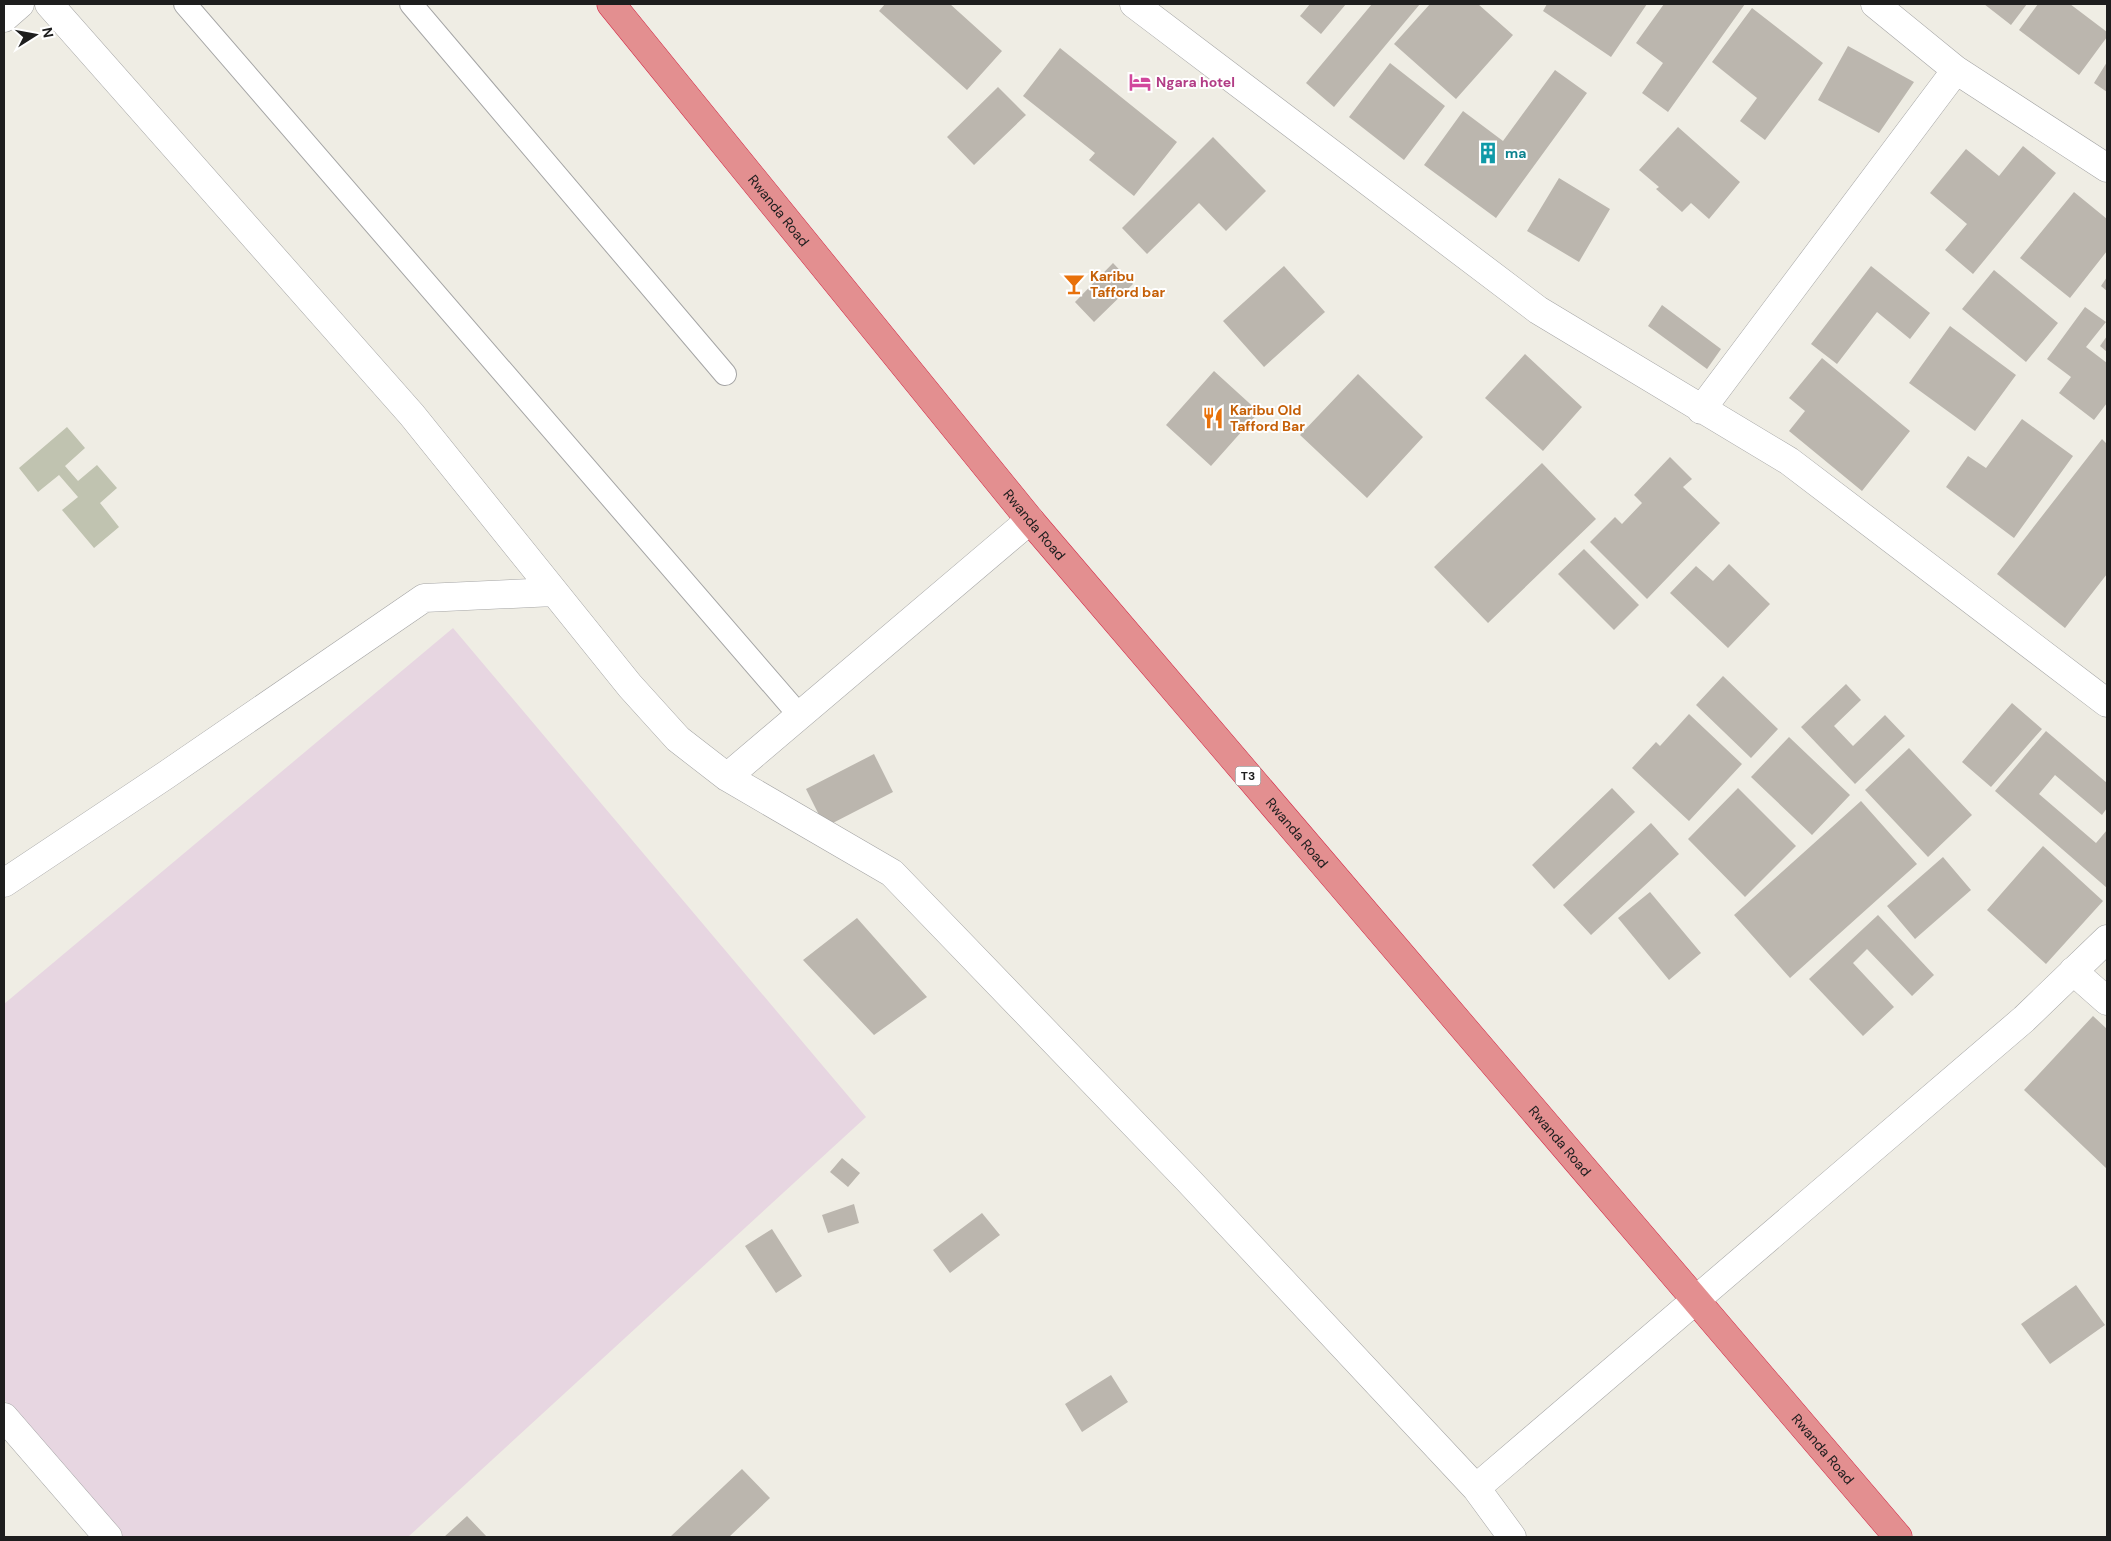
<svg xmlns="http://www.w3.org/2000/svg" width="2111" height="1541" font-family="'DM Sans',sans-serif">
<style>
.industrial{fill:#e7d6e1}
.construction{fill:#c0c3b0}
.building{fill:#bbb6ae}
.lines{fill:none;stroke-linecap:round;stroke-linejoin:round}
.lane-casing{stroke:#a5a5a5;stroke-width:24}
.street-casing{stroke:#a5a5a5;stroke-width:29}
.highway-casing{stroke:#d32a48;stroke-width:29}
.lane{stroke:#fff;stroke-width:22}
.street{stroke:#fff;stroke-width:28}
.highway{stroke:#e38f90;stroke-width:28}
.labels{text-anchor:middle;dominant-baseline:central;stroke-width:4;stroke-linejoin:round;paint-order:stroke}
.shield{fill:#fff;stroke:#626262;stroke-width:1}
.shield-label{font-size:12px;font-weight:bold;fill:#1e1e1e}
.hotel-label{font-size:14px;font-weight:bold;fill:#b23c85;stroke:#fff;text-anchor:start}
.culture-label{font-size:14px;font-weight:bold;fill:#0d838f;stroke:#fff;text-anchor:start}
.street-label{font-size:14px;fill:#1e1e1e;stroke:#fff}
.food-label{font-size:14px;font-weight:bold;fill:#c56008;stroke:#fff;text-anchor:start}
</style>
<rect width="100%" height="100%" fill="#efede4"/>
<path class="industrial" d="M453,628L866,1117L408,1537H112L4,1399V1004Z"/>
<path class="construction" d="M67,427L85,448L65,466L78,481L97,465L117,488L100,503L119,527L94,548L62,510L78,497L59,475L38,492L19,468Z"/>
<path class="building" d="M885,4H950L1002,51L967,90L879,11Z
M1310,4H1346L1321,34L1300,16Z
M1372,4H1420L1334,107L1306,83Z
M1430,4H1478L1513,35L1456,99L1394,44Z
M1547,4H1647L1611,57L1543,11Z
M1664,4H1745L1668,112L1642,93L1663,63L1636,43Z
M1984,4H2027L2011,25Z
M2038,4H2070L2107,32V37L2079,75L2019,30Z
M1752,8L1823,63L1765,140L1740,121L1757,98L1712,62Z
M1848,46L1914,82L1879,133L1818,100Z
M1060,48L1177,142L1134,196L1089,160L1095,153L1023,96Z
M2107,62V92L2094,83Z
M1390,63L1445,106L1404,160L1349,117Z
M1555,70L1587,93L1496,218L1424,165L1463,111L1503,141Z
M998,87L1026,115L974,165L947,137Z
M1678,127L1740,182L1709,219L1691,203L1682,212L1656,189L1659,187L1639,170Z
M1213,137L1266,191L1226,231L1199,203L1147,254L1122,228Z
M2023,146L2056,173L1973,274L1945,250L1967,224L1930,193L1966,149L1999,176Z
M1559,178L1610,209L1579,262L1527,231Z
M2074,192L2107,219V251L2070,298L2020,258Z
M1113,263L1133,284L1094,322L1075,302Z
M1284,266L1325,312L1264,367L1223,321Z
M1871,266L1930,313L1910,339L1877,312L1837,364L1811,344Z
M1994,270L2058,323L2026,362L1962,309Z
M2107,277V291L2101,286Z
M1662,305L1721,349L1707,369L1648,326Z
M2085,307L2106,322L2086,347L2107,363V403L2094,420L2059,393L2071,377L2047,359Z
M1950,326L2016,375L1975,431L1909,383Z
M2107,336V352L2100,346Z
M1525,354L1582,407L1543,451L1485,398Z
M1822,358L1910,431L1862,491L1789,431L1805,411L1789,398Z
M1214,371L1259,412L1211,466L1166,425Z
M1358,374L1423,437L1367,498L1300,435Z
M2022,419L2073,456L2014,538L1946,487L1968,456L1986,468Z
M2102,439L2107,444V574L2065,628L1997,574Z
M1670,457L1692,479L1683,487L1720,523L1647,599L1590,542L1615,517L1622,524L1642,503L1634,495Z
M1542,463L1596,519L1488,623L1434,567Z
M1584,549L1639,605L1614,630L1558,574Z
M1729,564L1770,604L1728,648L1670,593L1696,566L1713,581Z
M1723,676L1778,729L1751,758L1696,705Z
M1846,684L1861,700L1834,726L1853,746L1885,715L1905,736L1855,784L1801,727Z
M2012,703L2042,729L1991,787L1962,762Z
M1689,714L1742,764L1689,821L1632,768L1656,742L1660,746Z
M2046,731L2107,783V808L2102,815L2055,775L2039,794L2096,843L2107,830V888L1995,791Z
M1789,737L1850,795L1812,835L1751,777Z
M1909,748L1972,815L1928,857L1865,790Z
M874,754L893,792L825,827L806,789Z
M1612,788L1635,812L1554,889L1532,865Z
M1738,788L1796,846L1745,897L1688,839Z
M1861,801L1917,864L1790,978L1734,915Z
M1651,823L1679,854L1591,935L1563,905Z
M2043,846L2103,901L2046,964L1987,910Z
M1943,857L1971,890L1915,939L1887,906Z
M1650,892L1701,953L1669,980L1618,918Z
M1878,915L1934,975L1912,996L1867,949L1853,963L1894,1007L1863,1036L1809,979Z
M857,918L927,997L874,1035L803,960Z
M2093,1016L2107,1029V1169L2024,1090Z
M842,1158L860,1173L848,1187L830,1172Z
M854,1204L859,1223L828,1233L822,1215Z
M982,1213L1000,1235L950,1273L933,1250Z
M772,1229L802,1276L776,1293L745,1246Z
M2076,1285L2105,1325L2050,1364L2021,1324Z
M1111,1375L1128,1402L1082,1432L1065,1404Z
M742,1469L770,1498L729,1537H670Z
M467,1516L487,1537H444Z"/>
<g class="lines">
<g class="lane-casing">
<path id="lane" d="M185,4L800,716
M411,4L725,374"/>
</g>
<g class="street-casing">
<path id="street" d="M49,4L412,415L630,686L678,739L727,777L892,873L1188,1180L1476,1488L1512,1537
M1134,4L1538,310L1789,461L2107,703
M1875,4L1956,70L2107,168
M4,18L20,4
M1701,410L1956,70
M727,777L1030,520
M4,883L166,775L424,598L554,592
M2073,971L2107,1001
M4,1417L108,1537
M1476,1488L2024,1019L2107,939"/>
</g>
<g class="highway-casing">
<g id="highway">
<path id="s1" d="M611,4L1030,520L1898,1537"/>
</g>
</g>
<use href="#lane" class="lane"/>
<use href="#street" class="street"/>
<use href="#highway" class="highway"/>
</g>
<defs>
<g id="hotel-bare" transform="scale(1.725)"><path d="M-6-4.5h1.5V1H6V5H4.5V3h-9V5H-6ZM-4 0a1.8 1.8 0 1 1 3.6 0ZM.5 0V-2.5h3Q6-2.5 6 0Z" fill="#d1479c" stroke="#fff" stroke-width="2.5" paint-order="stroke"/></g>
<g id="building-bare" transform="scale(1.725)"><path d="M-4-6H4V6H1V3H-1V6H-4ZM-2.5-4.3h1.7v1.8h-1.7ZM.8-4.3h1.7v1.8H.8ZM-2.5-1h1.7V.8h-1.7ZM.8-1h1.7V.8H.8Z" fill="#0f9aa8" stroke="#fff" stroke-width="2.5" paint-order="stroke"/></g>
<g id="bar-bare" transform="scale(1.725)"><path d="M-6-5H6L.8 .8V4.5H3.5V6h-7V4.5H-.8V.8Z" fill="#e8710a" stroke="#fff" stroke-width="2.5" paint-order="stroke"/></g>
<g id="restaurant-bare" transform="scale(1.725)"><path d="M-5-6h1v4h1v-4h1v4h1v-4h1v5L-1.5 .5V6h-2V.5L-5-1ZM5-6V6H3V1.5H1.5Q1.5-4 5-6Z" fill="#e8710a" stroke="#fff" stroke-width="2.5" paint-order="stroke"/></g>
</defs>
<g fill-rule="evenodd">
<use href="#hotel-bare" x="1140" y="82"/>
<use href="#building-bare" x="1488" y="153"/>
<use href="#bar-bare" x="1074" y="284"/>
<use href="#restaurant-bare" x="1213" y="418"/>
</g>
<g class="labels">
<rect class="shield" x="1235.5" y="766.5" width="25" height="19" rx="4"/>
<g class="shield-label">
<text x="1248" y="776">T3</text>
</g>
<g class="hotel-label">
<text x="1156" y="82">Ngara hotel</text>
</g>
<g class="culture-label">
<text x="1505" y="153">ma</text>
</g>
<g class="street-label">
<text stroke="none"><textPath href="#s1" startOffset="266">Rwanda Road</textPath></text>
<text stroke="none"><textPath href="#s1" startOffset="671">Rwanda Road</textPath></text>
<text stroke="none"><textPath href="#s1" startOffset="1076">Rwanda Road</textPath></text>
<text stroke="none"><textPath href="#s1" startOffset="1481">Rwanda Road</textPath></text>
<text stroke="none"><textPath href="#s1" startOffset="1886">Rwanda Road</textPath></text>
</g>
<g class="food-label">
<text x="1090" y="276">Karibu<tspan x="1090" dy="16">Tafford bar</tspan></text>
<text x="1230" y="410">Karibu Old<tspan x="1230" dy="16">Tafford Bar</tspan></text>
</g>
</g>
<rect width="2111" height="1541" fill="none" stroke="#1e1e1e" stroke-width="10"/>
<g transform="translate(35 35) rotate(79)" stroke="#ffffff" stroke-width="4" paint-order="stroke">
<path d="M0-4L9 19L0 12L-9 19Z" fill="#1e1e1e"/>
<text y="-8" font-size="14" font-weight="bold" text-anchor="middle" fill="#1e1e1e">N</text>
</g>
</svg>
